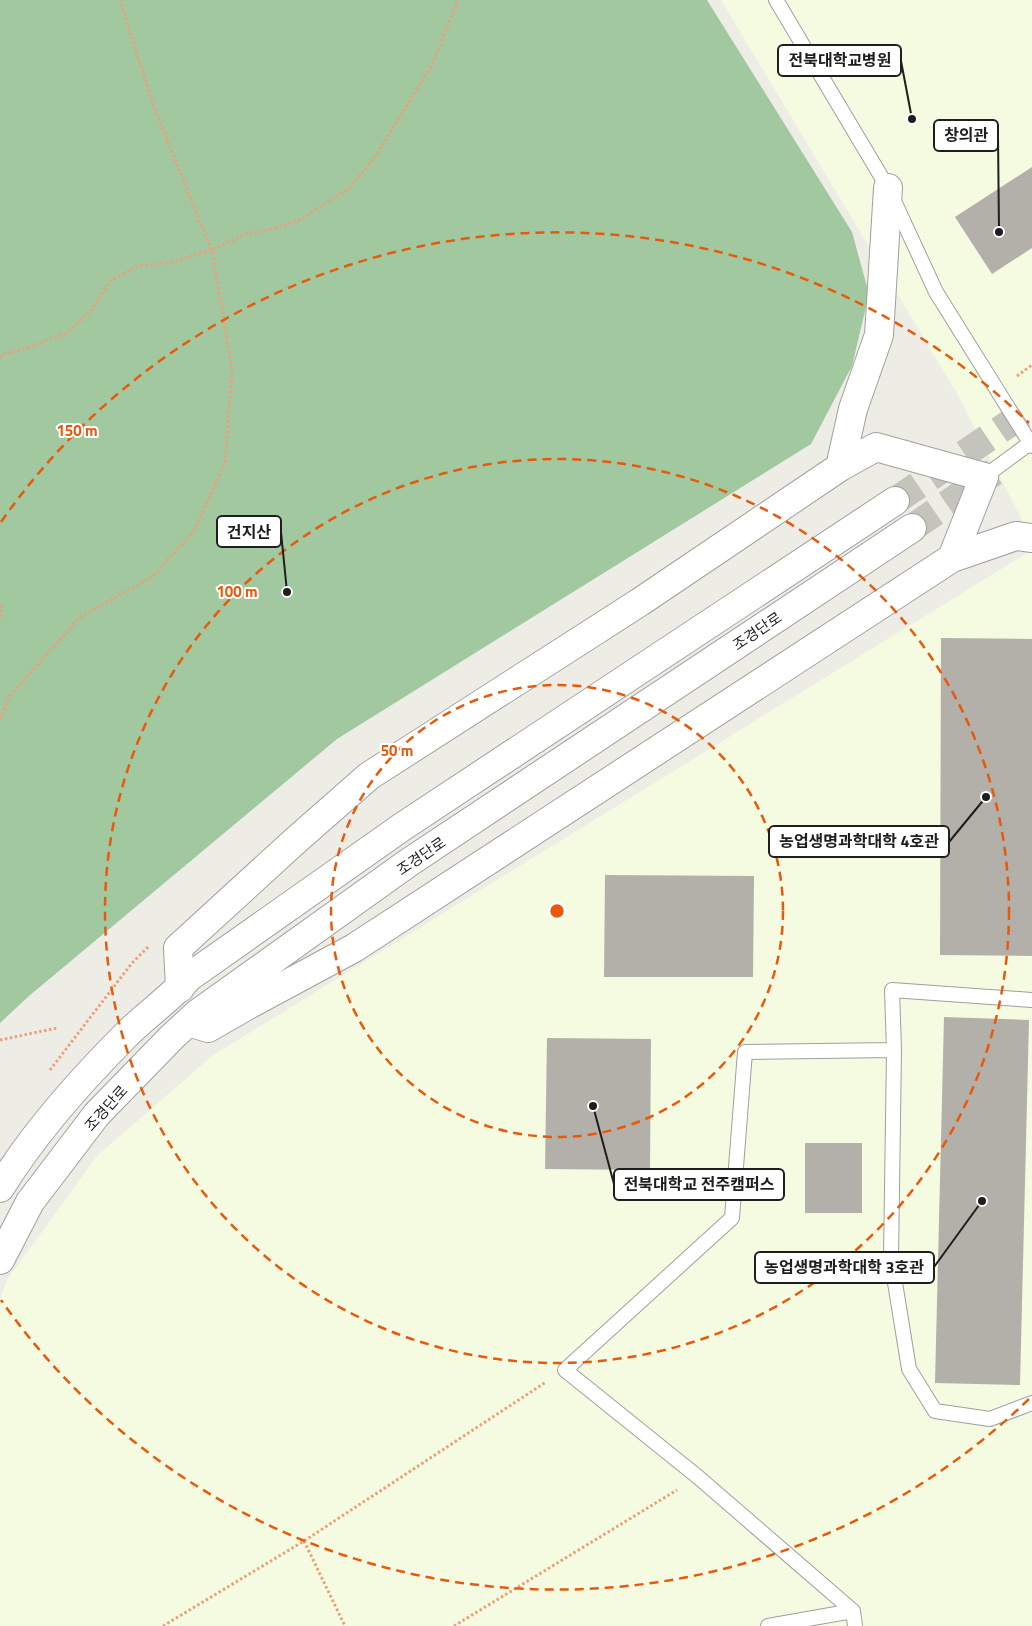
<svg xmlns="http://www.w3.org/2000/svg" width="1032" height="1626" font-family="'Titillium Web','Noto Sans KR',sans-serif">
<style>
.education{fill:#f5fbe1}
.forest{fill:#a2c89f}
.building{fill:#b3afa9}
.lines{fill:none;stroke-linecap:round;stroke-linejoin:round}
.tertiary-tunnel{stroke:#c4c4bd;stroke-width:28;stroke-dasharray:28 14;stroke-linecap:butt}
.service-casing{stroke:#9f9f9f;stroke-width:16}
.tertiary-casing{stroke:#9f9f9f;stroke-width:30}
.path{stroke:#e8a17c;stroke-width:3;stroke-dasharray:2.5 2.5;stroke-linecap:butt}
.service{stroke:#fff;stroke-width:14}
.tertiary{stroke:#fff;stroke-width:28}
.ring{fill:none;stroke:#e8590c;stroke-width:2.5;stroke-dasharray:9 6}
.labels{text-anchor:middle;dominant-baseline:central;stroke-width:4;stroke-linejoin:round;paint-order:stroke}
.street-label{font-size:15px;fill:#1e1e1e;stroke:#fff}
.centre{fill:#e8590c;stroke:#fff;stroke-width:2.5}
.ring-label{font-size:15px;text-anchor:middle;font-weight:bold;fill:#e8590c;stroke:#fff;stroke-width:4;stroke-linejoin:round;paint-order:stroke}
.leader{fill:none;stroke:#1e1e1e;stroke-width:2}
.callout-dot{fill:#1e1e1e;stroke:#fff;stroke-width:2}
.callout{fill:#fff;stroke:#1e1e1e;stroke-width:2}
.callout-label{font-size:16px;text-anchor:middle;font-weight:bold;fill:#1e1e1e}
</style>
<rect width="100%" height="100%" fill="#eeede5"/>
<path class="education" d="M721,0H1032V540L958,395Z
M1032,550V1626H0V1300L7,1280L97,1156L212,1056Z"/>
<path class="forest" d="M0,0H707L852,232L869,294L852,366L811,444L337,739L29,996L0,1023Z"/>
<path class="building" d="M1032,167V248L992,274L955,217Z
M941,638L1032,639V956L940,955Z
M605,875L754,876L753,977H604Z
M944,1017L1029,1020L1020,1385L935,1383Z
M547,1038L651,1039L650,1170L545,1169Z
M805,1143H862V1213H805Z"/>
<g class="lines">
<path class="tertiary-tunnel" d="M895,501L1032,408
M912,528L994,472"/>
<g class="service-casing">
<path id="service" d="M776,0L888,188L936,292L1032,446
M984,477L1030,443
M894,1050L891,1258L909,1369L935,1411L990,1419L1032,1403
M768,1626L853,1611
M855,1626L853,1611L698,1477L565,1370L732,1218L745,1052L894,1050L892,990L1032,1000"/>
</g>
<g class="tertiary-casing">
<path id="tertiary" d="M840,467L853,409L879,335L888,188
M180,988L178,948L295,841L369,776L640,602L840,467L876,447L984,477L952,558
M195,1024L208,1028L250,1004L354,948L952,558L1016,536L1032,538
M0,1188C35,1131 80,1081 127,1034C147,1014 171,998 189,977L402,827L895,501
M0,1260L30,1202L97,1114L172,1037L197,1014L408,863L912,528"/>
</g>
<path class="path" d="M0,358L1,355L30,347L66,333L91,311L110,281L138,266L173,262L219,247L246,234L273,229L300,220L348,189L374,159L433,63L458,0
M1017,376L1032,365
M0,605L2,608L0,617
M0,719L10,696L79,618L152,577L194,531L225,462L232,370L213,254L154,107L120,0
M0,1040L57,1028
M50,1070L132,963L149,946
M304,1541L345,1626
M163,1626L304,1541L546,1382
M454,1626L677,1490"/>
<use href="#service" class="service"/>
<use href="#tertiary" class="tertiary"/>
</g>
<g class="ring">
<circle cx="557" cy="911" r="226"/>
<circle cx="557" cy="911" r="452"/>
<path d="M1029 1399A679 679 0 0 1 1 1300M1 522A679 679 0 0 1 1029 423"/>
</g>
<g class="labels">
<g class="street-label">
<text transform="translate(757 631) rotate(-34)">조경단로</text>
<text transform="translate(421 856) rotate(-34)">조경단로</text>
<text transform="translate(106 1108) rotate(-48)">조경단로</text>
</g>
</g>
<circle cx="557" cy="911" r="8" class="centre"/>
<g class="ring-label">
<text x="77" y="436">150 m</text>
<text x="237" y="597">100 m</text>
<text x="397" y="756">50 m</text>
</g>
<path class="leader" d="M912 119L901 61M999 232L998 136M287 592L281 532M986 797L949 842M593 1106L614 1184M982 1201L934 1267"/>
<g class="callout-dot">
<circle cx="912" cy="119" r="5"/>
<circle cx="999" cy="232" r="5"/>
<circle cx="287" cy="592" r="5"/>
<circle cx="986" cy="797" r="5"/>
<circle cx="593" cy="1106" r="5"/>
<circle cx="982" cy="1201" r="5"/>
</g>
<g class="callout">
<rect x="778" y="45" width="123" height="31" rx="5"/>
<rect x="934" y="120" width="64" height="31" rx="5"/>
<rect x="217" y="516" width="64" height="31" rx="5"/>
<rect x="769" y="826" width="180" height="31" rx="5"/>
<rect x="614" y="1169" width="170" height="31" rx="5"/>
<rect x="755" y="1252" width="179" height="31" rx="5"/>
</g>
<g class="callout-label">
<text x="840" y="66">전북대학교병원</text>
<text x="966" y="141">창의관</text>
<text x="249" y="538">건지산</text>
<text x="859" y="847">농업생명과학대학 4호관</text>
<text x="699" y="1190">전북대학교 전주캠퍼스</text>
<text x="844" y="1273">농업생명과학대학 3호관</text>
</g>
</svg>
